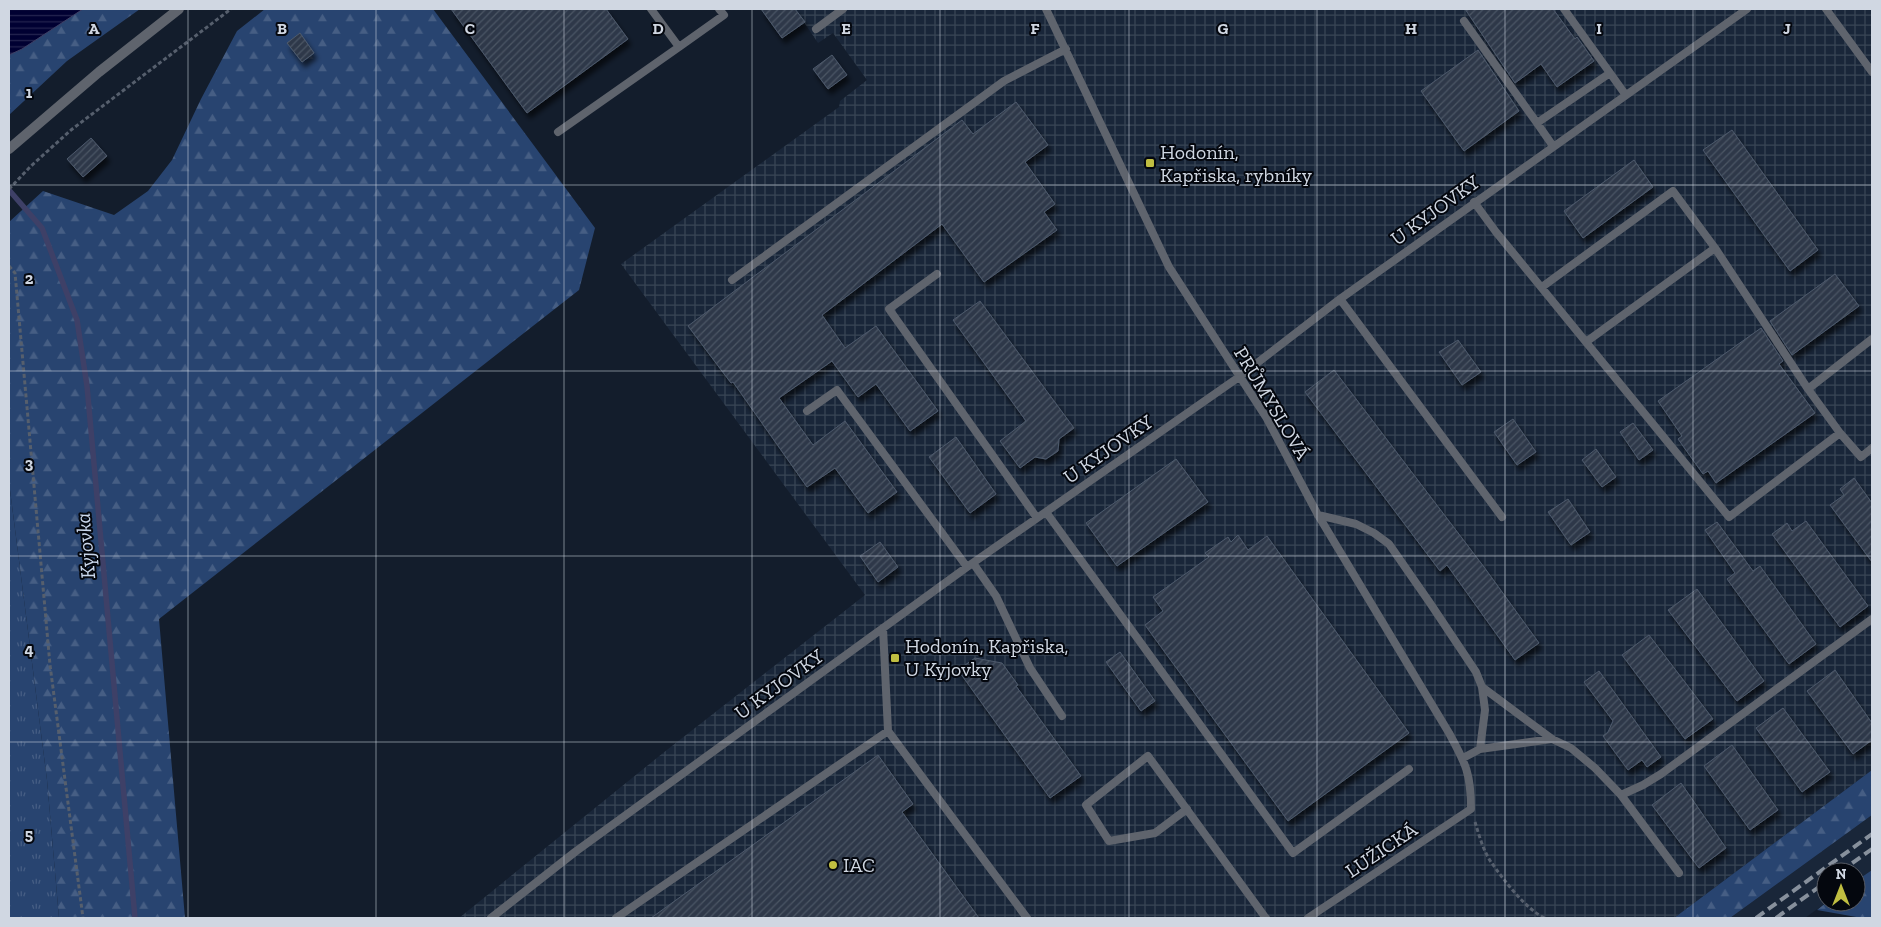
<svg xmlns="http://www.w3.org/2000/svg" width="1881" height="927" font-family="'Zilla Slab',serif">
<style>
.built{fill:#192639}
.industrial{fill:url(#industrial-grid)}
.grass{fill:url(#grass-tufts)}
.forest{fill:url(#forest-firs)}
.water{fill:url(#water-rules);stroke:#3e4067}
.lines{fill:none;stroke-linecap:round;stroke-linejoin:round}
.stream{stroke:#3e4067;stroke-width:5.5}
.building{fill:url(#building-hatch);stroke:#4e5a6c;filter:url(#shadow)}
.path{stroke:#565f6d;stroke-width:3;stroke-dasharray:4 2.5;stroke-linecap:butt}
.service{stroke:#5f646d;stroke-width:8}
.tertiary{stroke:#5f646d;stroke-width:10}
.rail{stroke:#87909c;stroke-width:4;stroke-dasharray:10 5;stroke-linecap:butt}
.grid{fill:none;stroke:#d0d7e2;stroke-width:1;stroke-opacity:0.55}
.poi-dot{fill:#c0be41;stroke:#04070e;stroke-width:2}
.labels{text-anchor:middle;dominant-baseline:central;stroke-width:4;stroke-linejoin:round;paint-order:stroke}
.poi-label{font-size:20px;fill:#d0d7e2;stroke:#04070e;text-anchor:start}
.street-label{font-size:20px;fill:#d0d7e2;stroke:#04070e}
.water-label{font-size:21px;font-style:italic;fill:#cad7ec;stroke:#04070e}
.grid-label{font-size:16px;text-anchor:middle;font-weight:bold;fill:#d0d7e2;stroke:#04070e;stroke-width:4;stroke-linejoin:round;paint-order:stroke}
</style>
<defs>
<pattern id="industrial-grid" width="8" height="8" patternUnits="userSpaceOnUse" patternTransform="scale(1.25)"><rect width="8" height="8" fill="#192639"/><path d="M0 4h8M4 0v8" fill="none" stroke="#394555"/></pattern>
<pattern id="grass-tufts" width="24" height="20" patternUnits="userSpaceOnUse" patternTransform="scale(1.25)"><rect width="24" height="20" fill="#284470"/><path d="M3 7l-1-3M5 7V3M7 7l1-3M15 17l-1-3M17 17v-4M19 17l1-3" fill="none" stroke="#465e84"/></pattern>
<pattern id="forest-firs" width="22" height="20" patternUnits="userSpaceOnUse" patternTransform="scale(1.25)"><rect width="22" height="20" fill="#284470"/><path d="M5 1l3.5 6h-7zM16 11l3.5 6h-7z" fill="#465e84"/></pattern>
<pattern id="water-rules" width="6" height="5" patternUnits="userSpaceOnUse" patternTransform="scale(1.25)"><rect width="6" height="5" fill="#000032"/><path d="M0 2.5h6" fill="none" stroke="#24244f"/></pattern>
<pattern id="building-hatch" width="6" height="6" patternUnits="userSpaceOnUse" patternTransform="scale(1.25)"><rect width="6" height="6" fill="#2e394a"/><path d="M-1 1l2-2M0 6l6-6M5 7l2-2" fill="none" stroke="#4b5564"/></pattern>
<filter id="shadow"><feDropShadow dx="3" dy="5.5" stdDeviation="2.5" flood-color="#0009"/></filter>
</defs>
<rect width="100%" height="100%" fill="#131d2c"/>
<path class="built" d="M1872,815V870L1856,881V872H1826V902H1827L1805,918H1730Z"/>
<path class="industrial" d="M795,9H1872V770L1674,918H459L663,753L865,595L621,264L839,107L840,101L867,80L833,33L818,43Z"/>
<path class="grass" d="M9,482L47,780L59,918H9Z"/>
<path class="forest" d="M83,9H140L67,61L9,115V55L22,49Z
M265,9H433L595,228L579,290L159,619L185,918H59L47,780L9,482V222L43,191L114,215L148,191L172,160L201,99L237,31Z
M1872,770V815L1730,918H1674Z
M1872,870V918H1862L1817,910L1827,902H1856V881Z"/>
<path class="water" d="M9,9H83L22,49L9,55Z"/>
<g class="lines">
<path class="stream" d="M9,190L42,228L77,320L87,386L135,918"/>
</g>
<path class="building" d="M451,9H606L628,39L527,113Z
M761,9H795L805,22L782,38Z
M1465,9H1553L1575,39L1577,37L1594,61L1557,87L1541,64L1515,83Z
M300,33L314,53L302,62L287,43Z
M1478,50L1519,111L1464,151L1421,91Z
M832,55L847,75L828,89L813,69Z
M1016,102L1048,145L1025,162L1055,204L1044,212L1057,230L984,282L942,224L822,315L845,348L876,326L938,411L910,431L876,384L858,397L832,361L779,398L813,445L845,421L897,492L868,513L835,468L807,487L733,382L731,383L688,326L962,120L973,134Z
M1732,130L1818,250L1790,271L1703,150Z
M91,138L107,156L83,177L67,159Z
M1634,160L1653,187L1583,238L1564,211Z
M1835,274L1859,306L1792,355L1770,321Z
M980,301L1074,428L1059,439L1058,451L1046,459L1035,457L1020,468L1000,441L1026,421L953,320Z
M1761,328L1783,361L1779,364L1815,413L1716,483L1708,471L1703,474L1678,439L1682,436L1658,401Z
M1458,340L1481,372L1462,385L1439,352Z
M1334,370L1484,567L1539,643L1515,660L1447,565L1440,571L1305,392Z
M1513,419L1536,452L1517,465L1494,432Z
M1633,423L1653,450L1639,460L1620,432Z
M956,437L996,494L970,513L929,457Z
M1596,449L1616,477L1602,487L1582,460Z
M1176,459L1208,502L1117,566L1086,523Z
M1854,478L1872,503V562L1830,505L1844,495L1840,489Z
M1568,499L1590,532L1571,545L1548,512Z
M1806,521L1868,606L1840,627L1772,534L1787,523L1792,531Z
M1717,522L1753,571L1760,566L1816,644L1789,664L1727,579L1735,573L1705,530Z
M1238,535L1248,550L1267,536L1409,733L1288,821L1145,625L1163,611L1153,597L1209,557L1205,553L1228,537L1231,542Z
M880,542L898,567L878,582L860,556Z
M1697,589L1764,681L1737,701L1668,610Z
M1649,635L1713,719L1685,739L1622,655Z
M1120,652L1155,701L1141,711L1106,662Z
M975,658L1002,663L1018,685L1016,686L1081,776L1050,798L958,670Z
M1835,670L1872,723V740L1853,754L1807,691Z
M1599,671L1661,757L1647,767L1642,760L1628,770L1603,736L1608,732L1613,721L1584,682Z
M1783,708L1830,772L1802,792L1756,728Z
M1732,745L1778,810L1750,830L1704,766Z
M878,755L913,804L902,812L979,918H651Z
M1681,783L1726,848L1699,868L1652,805Z"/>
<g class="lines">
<path class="path" d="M9,189L31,166L71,130L231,9
M9,266L15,273L50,665L83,918
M1475,822C1479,835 1483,850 1491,862C1503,879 1526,910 1545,918"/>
<path class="service" d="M1046,9L1169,267L1266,417L1318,515L1449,733C1466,764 1471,774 1471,809L1308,918
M1826,9L1872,72
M1464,21L1537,123L1610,73L1564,9
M816,29L843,9
M679,47L724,15L719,9
M1610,73L1625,94
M1537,123L1553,146
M558,132L679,47L651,9
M1474,202L1496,232L1729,517L1840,433L1808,389L1715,248
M937,274L889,309L1037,518
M732,280L1004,81L1066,49
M1542,287L1673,191L1715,248L1586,342
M1340,299L1502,517
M1808,389L1872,339
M807,411L837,390L967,567
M1840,433L1861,457L1872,448
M1046,512L1293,853L1409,769
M1318,515L1356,524L1374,533L1389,544L1430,603L1476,672L1482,687L1485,710L1480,749
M973,563L996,596L1030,668L1062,716
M883,628L888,731L1027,918
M1482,687L1552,739L1571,748L1595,768L1621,795L1679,873
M1463,758L1480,749L1552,739
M1621,795L1643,785L1661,774L1872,619
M1187,809L1155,833L1109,841L1086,805L1148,756L1265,917L1266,918
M491,918L575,852L967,567L1239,377L1340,299L1747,9
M616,918L888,731"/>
<path class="tertiary" d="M9,149L99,72L179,9"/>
<path class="rail" d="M1840,872L1872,849
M1756,918L1872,834
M1776,918L1826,882"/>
</g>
<path class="grid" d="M188,9V918M376,9V918M564,9V918M752,9V918M940,9V918M1129,9V918M1317,9V918M1505,9V918M1693,9V918M9,185H1872M9,371H1872M9,556H1872M9,742H1872"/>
<g class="poi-dot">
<rect x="1145" y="158" width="10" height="10" rx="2.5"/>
<rect x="890" y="653" width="10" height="10" rx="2.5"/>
<circle cx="833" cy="865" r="5"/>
</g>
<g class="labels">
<g class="poi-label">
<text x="1160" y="152">Hodonín,<tspan x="1160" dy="23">Kapřiska, rybníky</tspan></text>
<text x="905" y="646">Hodonín, Kapřiska,<tspan x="905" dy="23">U Kyjovky</tspan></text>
<text x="843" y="865">IAC</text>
</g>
<g class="street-label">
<text transform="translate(1435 210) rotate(-36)">U KYJOVKY</text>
<text transform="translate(1272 403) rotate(59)">PRŮMYSLOVÁ</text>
<text transform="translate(1108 449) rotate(-35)">U KYJOVKY</text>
<text transform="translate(779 684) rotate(-36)">U KYJOVKY</text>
<text transform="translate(1381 850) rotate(-34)">LUŽICKÁ</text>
</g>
<g class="water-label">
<text transform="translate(85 546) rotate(-95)">Kyjovka</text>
</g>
</g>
<g class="grid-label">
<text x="94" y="34">A</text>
<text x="282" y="34">B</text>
<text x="470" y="34">C</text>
<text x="658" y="34">D</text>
<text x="846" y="34">E</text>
<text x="1035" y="34">F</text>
<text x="1223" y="34">G</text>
<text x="1411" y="34">H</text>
<text x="1599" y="34">I</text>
<text x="1787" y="34">J</text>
<text x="29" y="98">1</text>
<text x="29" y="284">2</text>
<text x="29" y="469">3</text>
<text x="29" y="655">4</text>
<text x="29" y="840">5</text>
</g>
<rect width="1881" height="927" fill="none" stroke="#d0d7e2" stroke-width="20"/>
<g transform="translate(1841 887)"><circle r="24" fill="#04070e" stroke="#565a63"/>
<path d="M0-4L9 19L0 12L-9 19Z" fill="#c0be41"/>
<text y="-8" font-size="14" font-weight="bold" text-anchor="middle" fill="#d0d7e2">N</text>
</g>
</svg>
